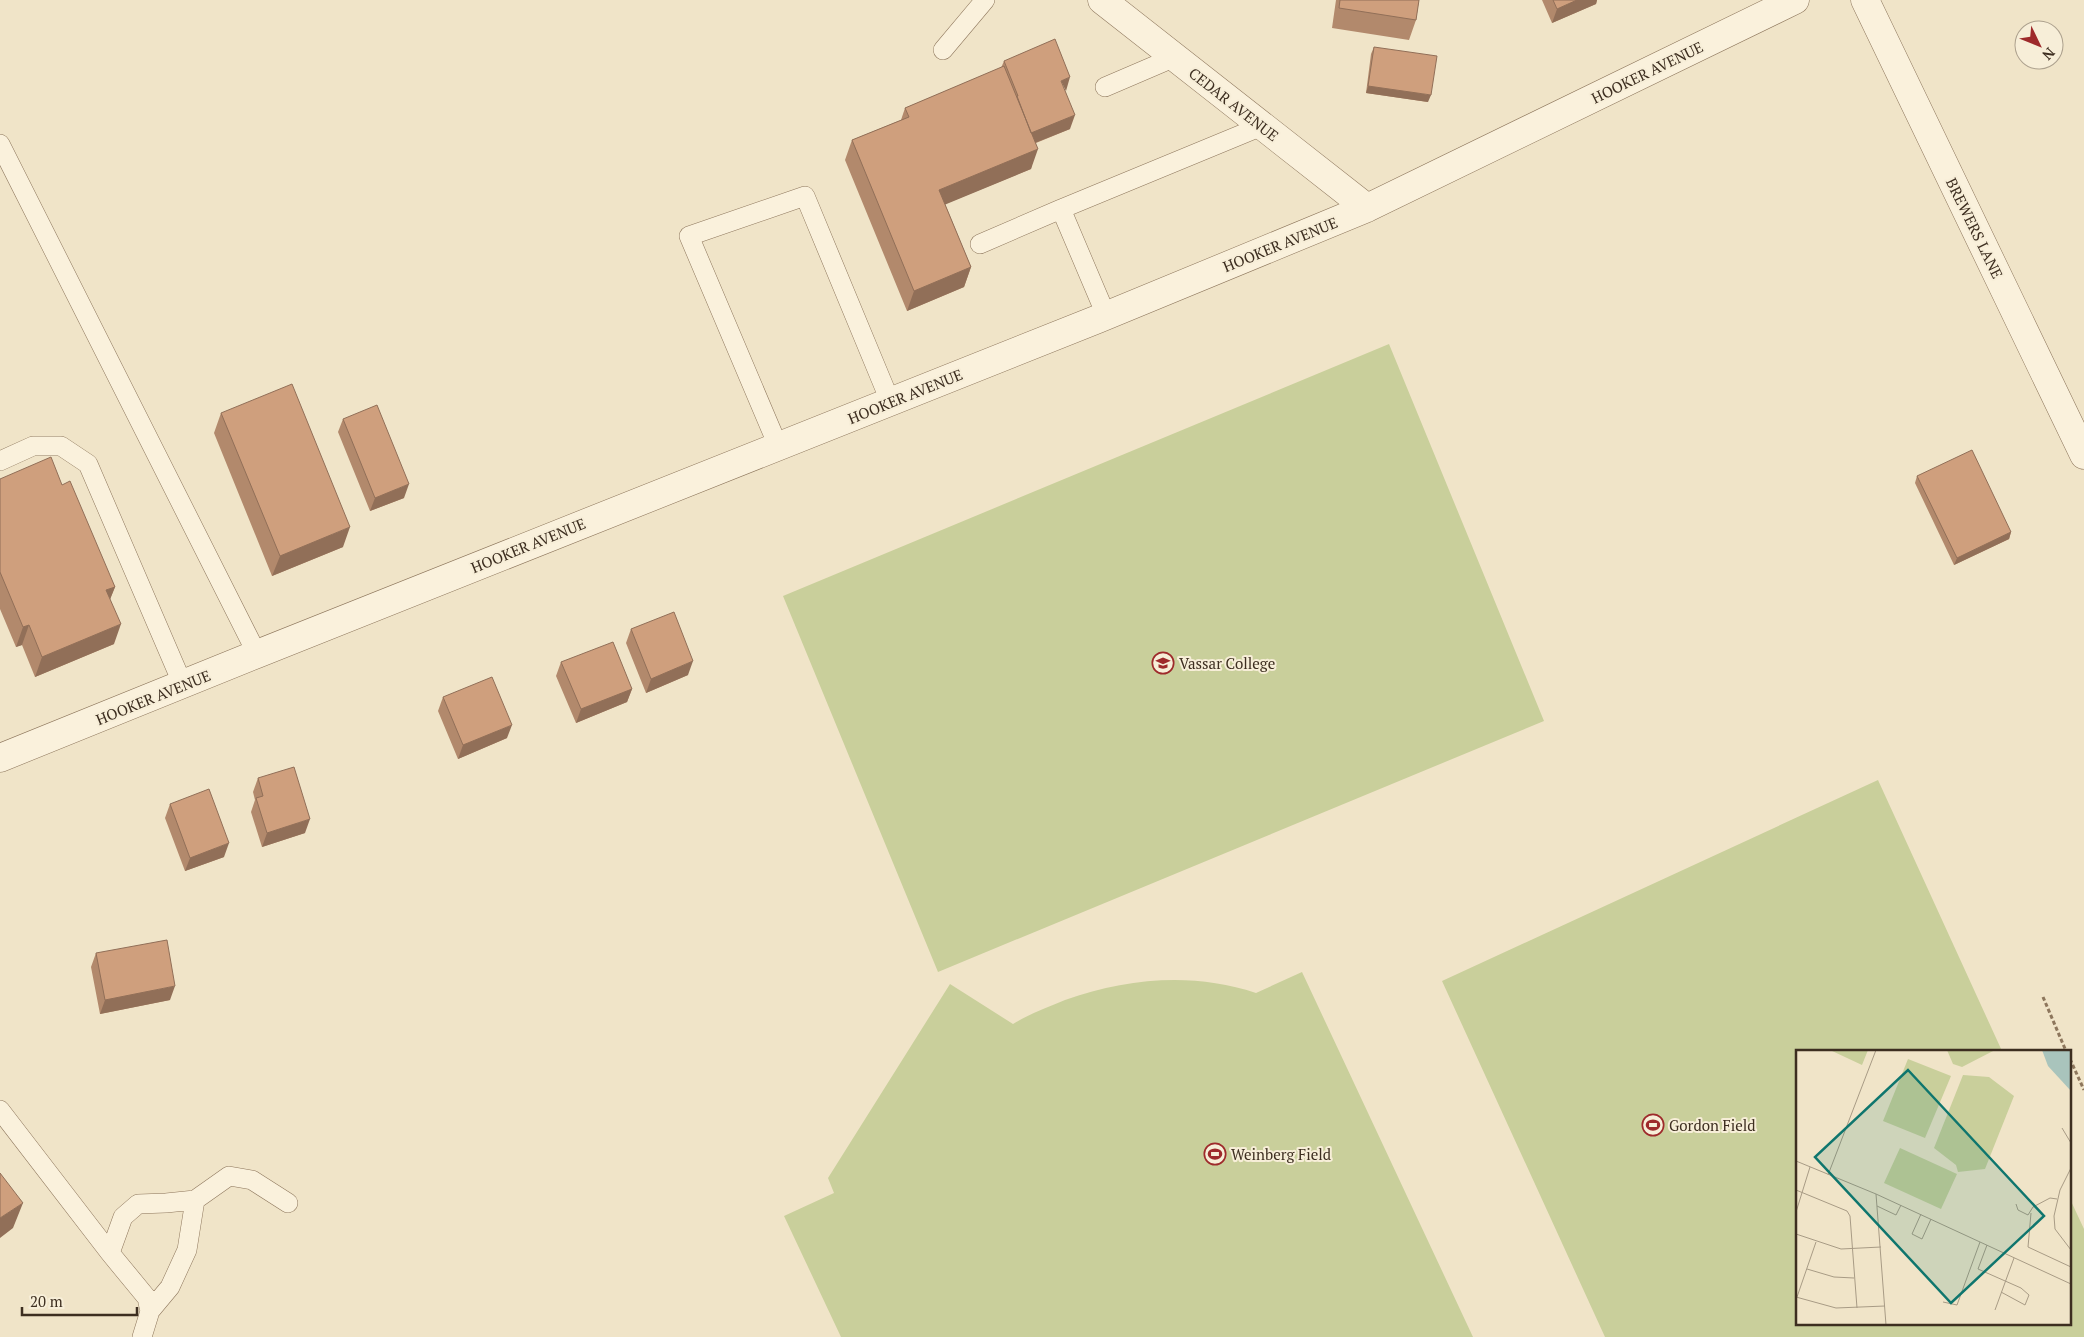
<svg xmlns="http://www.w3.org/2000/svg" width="2084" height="1337" font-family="'PT Serif',serif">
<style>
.garden{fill:#c9cf9b}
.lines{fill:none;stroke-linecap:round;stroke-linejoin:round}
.service-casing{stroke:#8d765c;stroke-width:20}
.minor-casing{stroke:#8d765c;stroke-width:29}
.tertiary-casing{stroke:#8d765c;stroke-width:29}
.path{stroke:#8d765c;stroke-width:3;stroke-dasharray:4 2.5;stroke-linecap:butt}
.service{stroke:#faf1dc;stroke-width:19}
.minor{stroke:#faf1dc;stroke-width:28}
.tertiary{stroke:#faf1dc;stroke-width:28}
.wall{fill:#b2896c}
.shaded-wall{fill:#916f58}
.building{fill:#cf9f7d;stroke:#916f58}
.labels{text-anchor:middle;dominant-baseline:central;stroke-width:4;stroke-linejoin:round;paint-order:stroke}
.street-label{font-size:15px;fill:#3d2e20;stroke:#f7eed8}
.poi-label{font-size:15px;fill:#3d2e20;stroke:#f7eed8;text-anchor:start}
.inset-road{fill:none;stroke:#a89b85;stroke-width:1}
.view{fill:#0f766e;fill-opacity:0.15;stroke:#0f766e;stroke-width:2.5}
.inset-edge{fill:none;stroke:#3d2e20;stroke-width:2.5}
</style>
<rect width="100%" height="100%" fill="#f0e4c8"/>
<path class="garden" d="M1389,344L1544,721L938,972L783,596Z
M1878,780L2002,1051H1798V1323H2070V1199L2084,1229V1337H1605L1442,981Z
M1302,972L1473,1337H841L784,1216L834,1193L828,1178L950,984L1013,1024C1029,1014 1048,1007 1065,1000C1128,978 1193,972 1256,993Z"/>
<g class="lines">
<g class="service-casing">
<path id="service" d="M943,50L985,0
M1105,87L1175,57
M0,144L257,654
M980,244L1061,209
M1106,315L1061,209L1262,126
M778,446L689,236L805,196L890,401
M0,461L33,446H61L88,464L183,685
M0,1110L110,1253
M150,1311L170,1287L187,1250L195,1200
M142,1337L150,1311L147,1298L110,1253L123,1217L138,1204L166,1203L195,1200L229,1176L252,1180L288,1203"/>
</g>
<g class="minor-casing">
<path id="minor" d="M1865,0L2084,455"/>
</g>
<g class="tertiary-casing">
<path id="tertiary" d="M1102,0L1367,208
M0,758L257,654L1098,319L1367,208L1795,0"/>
</g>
<path class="path" d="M2043,997L2066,1051
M2070,1059L2084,1090"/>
<use href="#service" class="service"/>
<use href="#minor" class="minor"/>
<use href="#tertiary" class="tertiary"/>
</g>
<path class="wall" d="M1336,0H1419L1416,20L1409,40L1332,28Z
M1542,0H1597L1596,4L1552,23Z
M1374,47L1428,102L1366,93L1371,54Z
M1004,61L1065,91L1070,129L1036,143L1031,169L945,204L971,267L964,287L907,311L845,160L852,140L901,120L905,108L1001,68Z
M221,413L343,547L272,576L214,433Z
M343,419L404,498L370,511L338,432Z
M1917,476L2011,532L2009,539L1954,565L1915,483Z
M0,479L62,485L115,587L110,599L114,644L35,677L22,645L16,647L0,609Z
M631,629L688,675L646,693L626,643Z
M561,662L632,689L627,702L576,723L556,676Z
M443,697L507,738L458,759L438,711Z
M258,778L305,833L262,847L251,812L255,800L253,792Z
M170,804L224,857L185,871L165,818Z
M96,953L170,1000L100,1014L91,967Z"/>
<path class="shaded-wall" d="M1577,0H1597L1596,4L1552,23L1557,9Z
M1070,77L1066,91L1061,81Z
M1368,86L1431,95L1428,102L1366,93Z
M1075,115L1070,129L1022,148L1027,134Z
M1038,149L1031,169L932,210L939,190Z
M971,267L964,287L907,311L914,291Z
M409,484L404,498L370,511L375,498Z
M350,527L343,547L272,576L280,556Z
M2011,532L2009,539L1954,565L1957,558Z
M115,587L107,607L106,590Z
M121,624L114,644L35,677L42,657Z
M29,625L22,645L16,647L23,627Z
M693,661L688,675L646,693L651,679Z
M632,689L627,702L576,723L581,709Z
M512,725L507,738L458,759L463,745Z
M310,819L305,833L262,847L267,833Z
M229,843L224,857L185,871L190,858Z
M175,986L170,1000L100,1014L105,1000Z
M23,1203L13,1228L0,1238V1218Z"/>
<path class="building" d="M1340,0H1419L1416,20L1339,8Z
M1553,0H1577L1557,9Z
M1055,39L1070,77L1061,81L1075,115L1031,133L1017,96H1018L1004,61Z
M1374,47L1437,56L1431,95L1368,86Z
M1004,66L1038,149L939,190L971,267L914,291L852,140L909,117L905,108Z
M292,384L350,527L280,556L221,413Z
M377,405L409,484L375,498L343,419Z
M1972,450L2011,532L1957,558L1917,476Z
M51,457L62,485L70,481L115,587L106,590L121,624L42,657L29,625L23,627L0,572V479Z
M674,612L693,661L651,679L631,629Z
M613,642L632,689L581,709L561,662Z
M492,677L512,725L463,745L443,697Z
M294,767L310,819L267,833L256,798L263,796L258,778Z
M209,789L229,843L190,858L170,804Z
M167,940L175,986L105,1000L96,953Z
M0,1173L23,1203L0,1218Z"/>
<defs>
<g id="university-ring" transform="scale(1.125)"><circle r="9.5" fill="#f7eed8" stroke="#9e2a2b" stroke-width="1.5"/><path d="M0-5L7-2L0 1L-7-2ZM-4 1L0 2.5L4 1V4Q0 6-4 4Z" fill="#9e2a2b"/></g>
<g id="stadium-ring" transform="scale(1.125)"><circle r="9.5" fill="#f7eed8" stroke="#9e2a2b" stroke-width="1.5"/><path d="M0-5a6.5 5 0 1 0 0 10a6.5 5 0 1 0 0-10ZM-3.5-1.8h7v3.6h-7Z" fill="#9e2a2b"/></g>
</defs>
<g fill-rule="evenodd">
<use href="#university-ring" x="1163" y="663"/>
<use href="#stadium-ring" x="1653" y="1125"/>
<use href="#stadium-ring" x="1215" y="1154"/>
</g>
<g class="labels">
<g class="street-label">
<text transform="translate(1647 72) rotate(-26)">HOOKER AVENUE</text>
<text transform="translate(1234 104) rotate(38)">CEDAR AVENUE</text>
<text transform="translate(1975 228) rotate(64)">BREWERS LANE</text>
<text transform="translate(1280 244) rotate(-22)">HOOKER AVENUE</text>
<text transform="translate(905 396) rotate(-22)">HOOKER AVENUE</text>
<text transform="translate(528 545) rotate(-22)">HOOKER AVENUE</text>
<text transform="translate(153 697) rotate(-22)">HOOKER AVENUE</text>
</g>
<g class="poi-label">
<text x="1179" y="663">Vassar College</text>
<text x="1669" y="1125">Gordon Field</text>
<text x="1231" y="1154">Weinberg Field</text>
</g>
</g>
<g transform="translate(1796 1050)">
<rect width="275" height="275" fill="#f0e4c8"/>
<path d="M34,0H72L66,15ZM151,0H199L166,17L157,14ZM112,9L155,26L129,88L87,71ZM167,25L193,27L218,46L189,119L162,122L160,115L138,98ZM104,98L161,124L145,159L88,133Z" fill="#c9cf9b"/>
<path d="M246,0H274L275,41L252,16Z" fill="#a9c4bc"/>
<path class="inset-road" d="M266,78L275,93M0,111L80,144L275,234M275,118L264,140L258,166L259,179L275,200M32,125L80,0M0,140L51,161L54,166L61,258M80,144L90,275M220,154L222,160L232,165L237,157L254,148L261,149M81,156L100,165L105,155M0,162L14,117M235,163L232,197L275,217M125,164L116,184L126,189L135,169M0,184L45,199L85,197M191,195L182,219L225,238L233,245L229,255L205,242M11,219L38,227L58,228M0,247L40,258L89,256M1,247L20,192M147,252L161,255L184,192M199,260L218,208"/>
<path class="view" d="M112,20L248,166L155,253L19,107Z"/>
<rect width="275" height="275" class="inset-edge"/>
</g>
<g transform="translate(2039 45) rotate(133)"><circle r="24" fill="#f7eed8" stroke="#ada18e"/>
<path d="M0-4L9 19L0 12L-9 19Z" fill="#9e2a2b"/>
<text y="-8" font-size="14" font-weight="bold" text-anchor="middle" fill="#3d2e20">N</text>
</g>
<path d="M22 1307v8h115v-8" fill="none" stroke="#3d2e20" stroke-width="2.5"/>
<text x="30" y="1307" font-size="15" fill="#3d2e20" stroke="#f7eed8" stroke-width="4" paint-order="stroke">20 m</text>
</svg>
